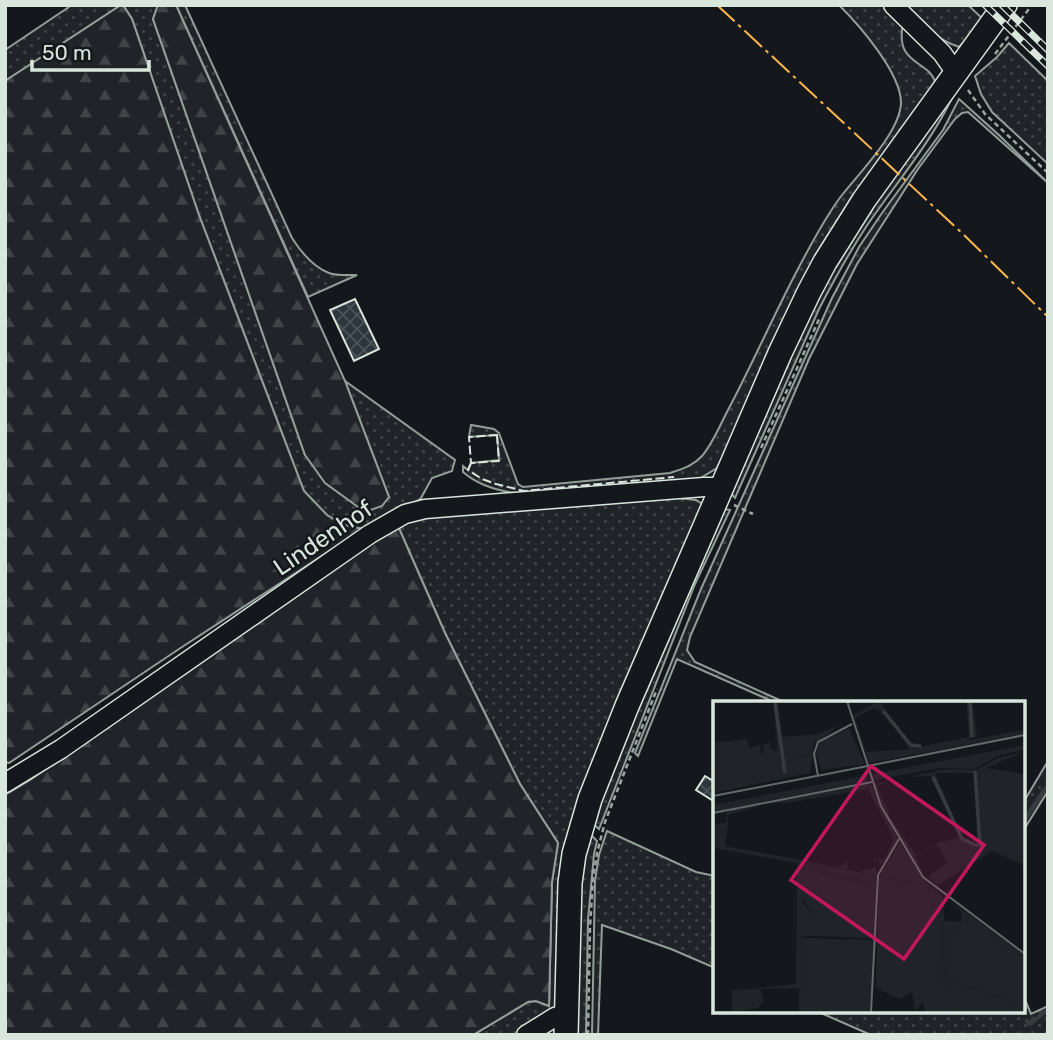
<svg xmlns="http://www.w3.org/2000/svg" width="1053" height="1040" font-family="Rubik,sans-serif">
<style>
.grass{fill:url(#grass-dots);stroke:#939e99;stroke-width:2}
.forest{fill:url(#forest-firs);stroke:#939e99;stroke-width:2}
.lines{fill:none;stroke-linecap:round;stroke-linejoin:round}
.stream{stroke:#363b3e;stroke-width:4.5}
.building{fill:url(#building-cross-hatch);stroke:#d8e6dc;stroke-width:2}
.minor-casing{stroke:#d8e6dc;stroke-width:21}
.major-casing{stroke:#d8e6dc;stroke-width:26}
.path{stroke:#9da8a2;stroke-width:2.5;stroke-dasharray:5 3.5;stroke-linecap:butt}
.minor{stroke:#14181c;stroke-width:18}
.major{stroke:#14181c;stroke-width:23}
.rail-casing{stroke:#d8e6dc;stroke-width:7}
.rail{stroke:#14181c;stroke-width:4.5;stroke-dasharray:13;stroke-linecap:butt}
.fence{stroke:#d8e6dc;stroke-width:2;stroke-dasharray:9 3.5;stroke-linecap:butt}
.power{stroke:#ffb74d;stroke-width:2;stroke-dasharray:24 5 3.5 5;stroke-linecap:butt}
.labels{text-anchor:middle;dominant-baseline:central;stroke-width:5;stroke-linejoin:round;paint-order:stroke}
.street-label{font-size:24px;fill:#d8e6dc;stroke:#14181c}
.inset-river{fill:none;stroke:#363b3e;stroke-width:3.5}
.inset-road{fill:none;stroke:#626a69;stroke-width:2}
.view{fill:#c2185b;fill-opacity:0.15;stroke:#c2185b;stroke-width:3.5}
.inset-edge{fill:none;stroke:#d8e6dc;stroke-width:3.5}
</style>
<defs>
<pattern id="grass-dots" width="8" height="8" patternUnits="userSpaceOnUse" patternTransform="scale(1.75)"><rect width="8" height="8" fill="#202428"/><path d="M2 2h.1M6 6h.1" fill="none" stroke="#404447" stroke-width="1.8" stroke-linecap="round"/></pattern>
<pattern id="forest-firs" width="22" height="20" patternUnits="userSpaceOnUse" patternTransform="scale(1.75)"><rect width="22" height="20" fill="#202428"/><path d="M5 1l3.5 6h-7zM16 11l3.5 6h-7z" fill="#404447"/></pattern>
<pattern id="building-cross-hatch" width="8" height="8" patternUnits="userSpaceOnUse" patternTransform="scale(1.75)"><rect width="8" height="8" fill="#2c363c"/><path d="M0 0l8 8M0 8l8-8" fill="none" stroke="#4a5358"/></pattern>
</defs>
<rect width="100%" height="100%" fill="#14181c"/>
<path class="grass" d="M72,5H121L5,81V50Z
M123,5H158L153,19L305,455L389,497L345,381L455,460L452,471L432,478L421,498L412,506L363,529L343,525L327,515L304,491L199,215L132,19Z
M176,5H185L292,238C301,252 313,267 329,273C337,276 349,275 357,275L308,297Z
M839,5H883L903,24C894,67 931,59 936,85L725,463L699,479L523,494C502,492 479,486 463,472V466L468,470L471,463L499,460L497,435L469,437L471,425L494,429L499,433L518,484L523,487L670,473C682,469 693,466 702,456C713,443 720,425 728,410C753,363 774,314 799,267C811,244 824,220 839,199C857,175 901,132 901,102C900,72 860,26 839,5Z
M901,5H968L984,20L969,37L959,47C935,39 919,22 901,5Z
M1009,43L1048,81V164L992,112L981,94L975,76L997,57Z
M952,98C930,144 897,182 868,224C850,251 834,280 819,309L735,498L729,491L810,306L841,251L948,99Z
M959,99L1000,136L1048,183L968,112L962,113L955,119L918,169L857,264L809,359L690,637L687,650L695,662L784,702H774L677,659L638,756L635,753L701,589L832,298L859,247L882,213L943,130Z
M669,497L696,500L704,505L583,800L561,1004L552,1012L518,1035H473L528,1002L536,1001L549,1006L552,882L558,843L520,784L445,633L398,526L417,517L441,514L528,510Z
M725,509L730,510L695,584L599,829L591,822L598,798L721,511Z
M1048,761V791L1023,831V803Z
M607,831L696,872L715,876V968L671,949L602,925L598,1035H592L595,881L599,855Z
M591,835L597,841L594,854L588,920L586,1035H573L575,969L585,842Z
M1023,995L1031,1014L1048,1006V1035H871L814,1010H1023Z"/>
<path class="forest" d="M121,5H123L132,19L199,215L304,491L327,515L343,525L363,529L179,649L9,763L5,762V81Z
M158,5H176L345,381L389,497L382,506L365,512L325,483L305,455L153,19Z
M398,526L445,633L520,784L558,843L552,882L549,1006L536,1001L528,1002L473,1035H5V795L30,780L331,570Z"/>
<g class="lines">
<path class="stream" d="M1023,822L1048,785
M1027,1021L1030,1024L1048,1009"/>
</g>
<path class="building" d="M355,299L379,349L354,361L330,310Z
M705,776L715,782V802L696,790Z"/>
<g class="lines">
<g class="minor-casing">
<path id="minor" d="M893,5L942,53L956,73
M5,783L61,749L370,534L405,514L425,509L704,487H713L721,490
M526,1035L555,1017L566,1014"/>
</g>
<g class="major-casing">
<path id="major" d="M566,1035L570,883L574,854L590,799L627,706L780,353L809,292L825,262L864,200L1005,5"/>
</g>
<path class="path" d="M995,54L1032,5
M968,90L985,114L1048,173
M761,448L820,317
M734,505L753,514
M588,1035L590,927L593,879L597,853L605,822L657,689"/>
<use href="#minor" class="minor"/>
<use href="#major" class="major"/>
<g class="rail-casing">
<path id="rail" d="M985,5L1048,66
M1002,5L1048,50"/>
</g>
<use href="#rail" class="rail"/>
<path class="fence" d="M497,435L499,461L471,463L469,437Z
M471,463L468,470L482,479L496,484L524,491L674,477"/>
<path class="power" d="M717,5L963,234L1048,317"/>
</g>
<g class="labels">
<g class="street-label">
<text transform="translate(323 538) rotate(-34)">Lindenhof</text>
</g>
</g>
<g transform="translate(713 701)">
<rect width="312" height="312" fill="#14181c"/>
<path d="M166,0L198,42L209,45L166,54L256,36L253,0H259L264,35L251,40L311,29V33L156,62L140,14ZM160,7L169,10L197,48L153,51L142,17ZM65,1L69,36L105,33L95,54L80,56L79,71L68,76L0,87V42L34,38L36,47L47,44L49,55L51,43L58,41L56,46L64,51L61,2ZM136,27L152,63L109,69L103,53L107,41ZM311,44V49L284,55L262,68L228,67L161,79L160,73ZM311,51L273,67L311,73V164L279,150L225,184L311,252L215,176L234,162L224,143L202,156L213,178L173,114L162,83L178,79L164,85L179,119L203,154L227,141L247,137L217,75L195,76L232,68L263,69L285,57ZM222,72H262L266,144L249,136ZM155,74L153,81L0,111V104ZM150,83L159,84L184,136V140L172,160L165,165L166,160H160L163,158L171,159L181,139L155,88L74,102H55L15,114V122L12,145L126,166L135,161L134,168L90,161L151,181L162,175L146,171L164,166L163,180L155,184L90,166L88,197L99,215V235L88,236L89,276L96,290H115V311H73H86V287L37,288L83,283L84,162L0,147V124L14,121L13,112L21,108ZM187,141L212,180L230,195L231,220L248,221L249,211L233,197L311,254V259L254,217L240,233L231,232L234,278L311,304V311H244L246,308L228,277L229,196L212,183L166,176Z" fill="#202428" fill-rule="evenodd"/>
<path d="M127,24L101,43L97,72L0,92V87L76,73L79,68L73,65L72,57L95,55L105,33ZM90,161L146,171L162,176L151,181ZM88,166L155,184L163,180L161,237L99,235V215L91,197L87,210ZM166,176L212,183L229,196L228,277L247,308L244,311H212L210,301L202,310L199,291L187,298L163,287ZM254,216L311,259V304L234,278L231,232L240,233ZM88,237L162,239L158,311H115V290H96L89,276ZM47,288L51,299L45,307L19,311V289Z" fill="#202428"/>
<path d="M311,84V142L277,123L276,101Z" fill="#202428"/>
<path class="inset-river" d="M257,0L259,36M62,2L72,72M170,10L198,44L208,45M262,70L267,145M220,76L249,138L265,145"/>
<path class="inset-road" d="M134,0L168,105L210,176L312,253M114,73L312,34M105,75L101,53L105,41L139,23M0,95L114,73M0,112L159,81M158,311L165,174L186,138"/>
<path class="view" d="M158,65L271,144L191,258L78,179Z"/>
<rect width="312" height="312" class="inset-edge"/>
</g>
<rect width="1053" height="1040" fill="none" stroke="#d8e6dc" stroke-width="14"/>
<path d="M32 60v10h117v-10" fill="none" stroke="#d8e6dc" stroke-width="3.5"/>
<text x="42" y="60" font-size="21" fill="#d8e6dc" stroke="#14181c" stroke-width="5" paint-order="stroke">50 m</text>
</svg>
